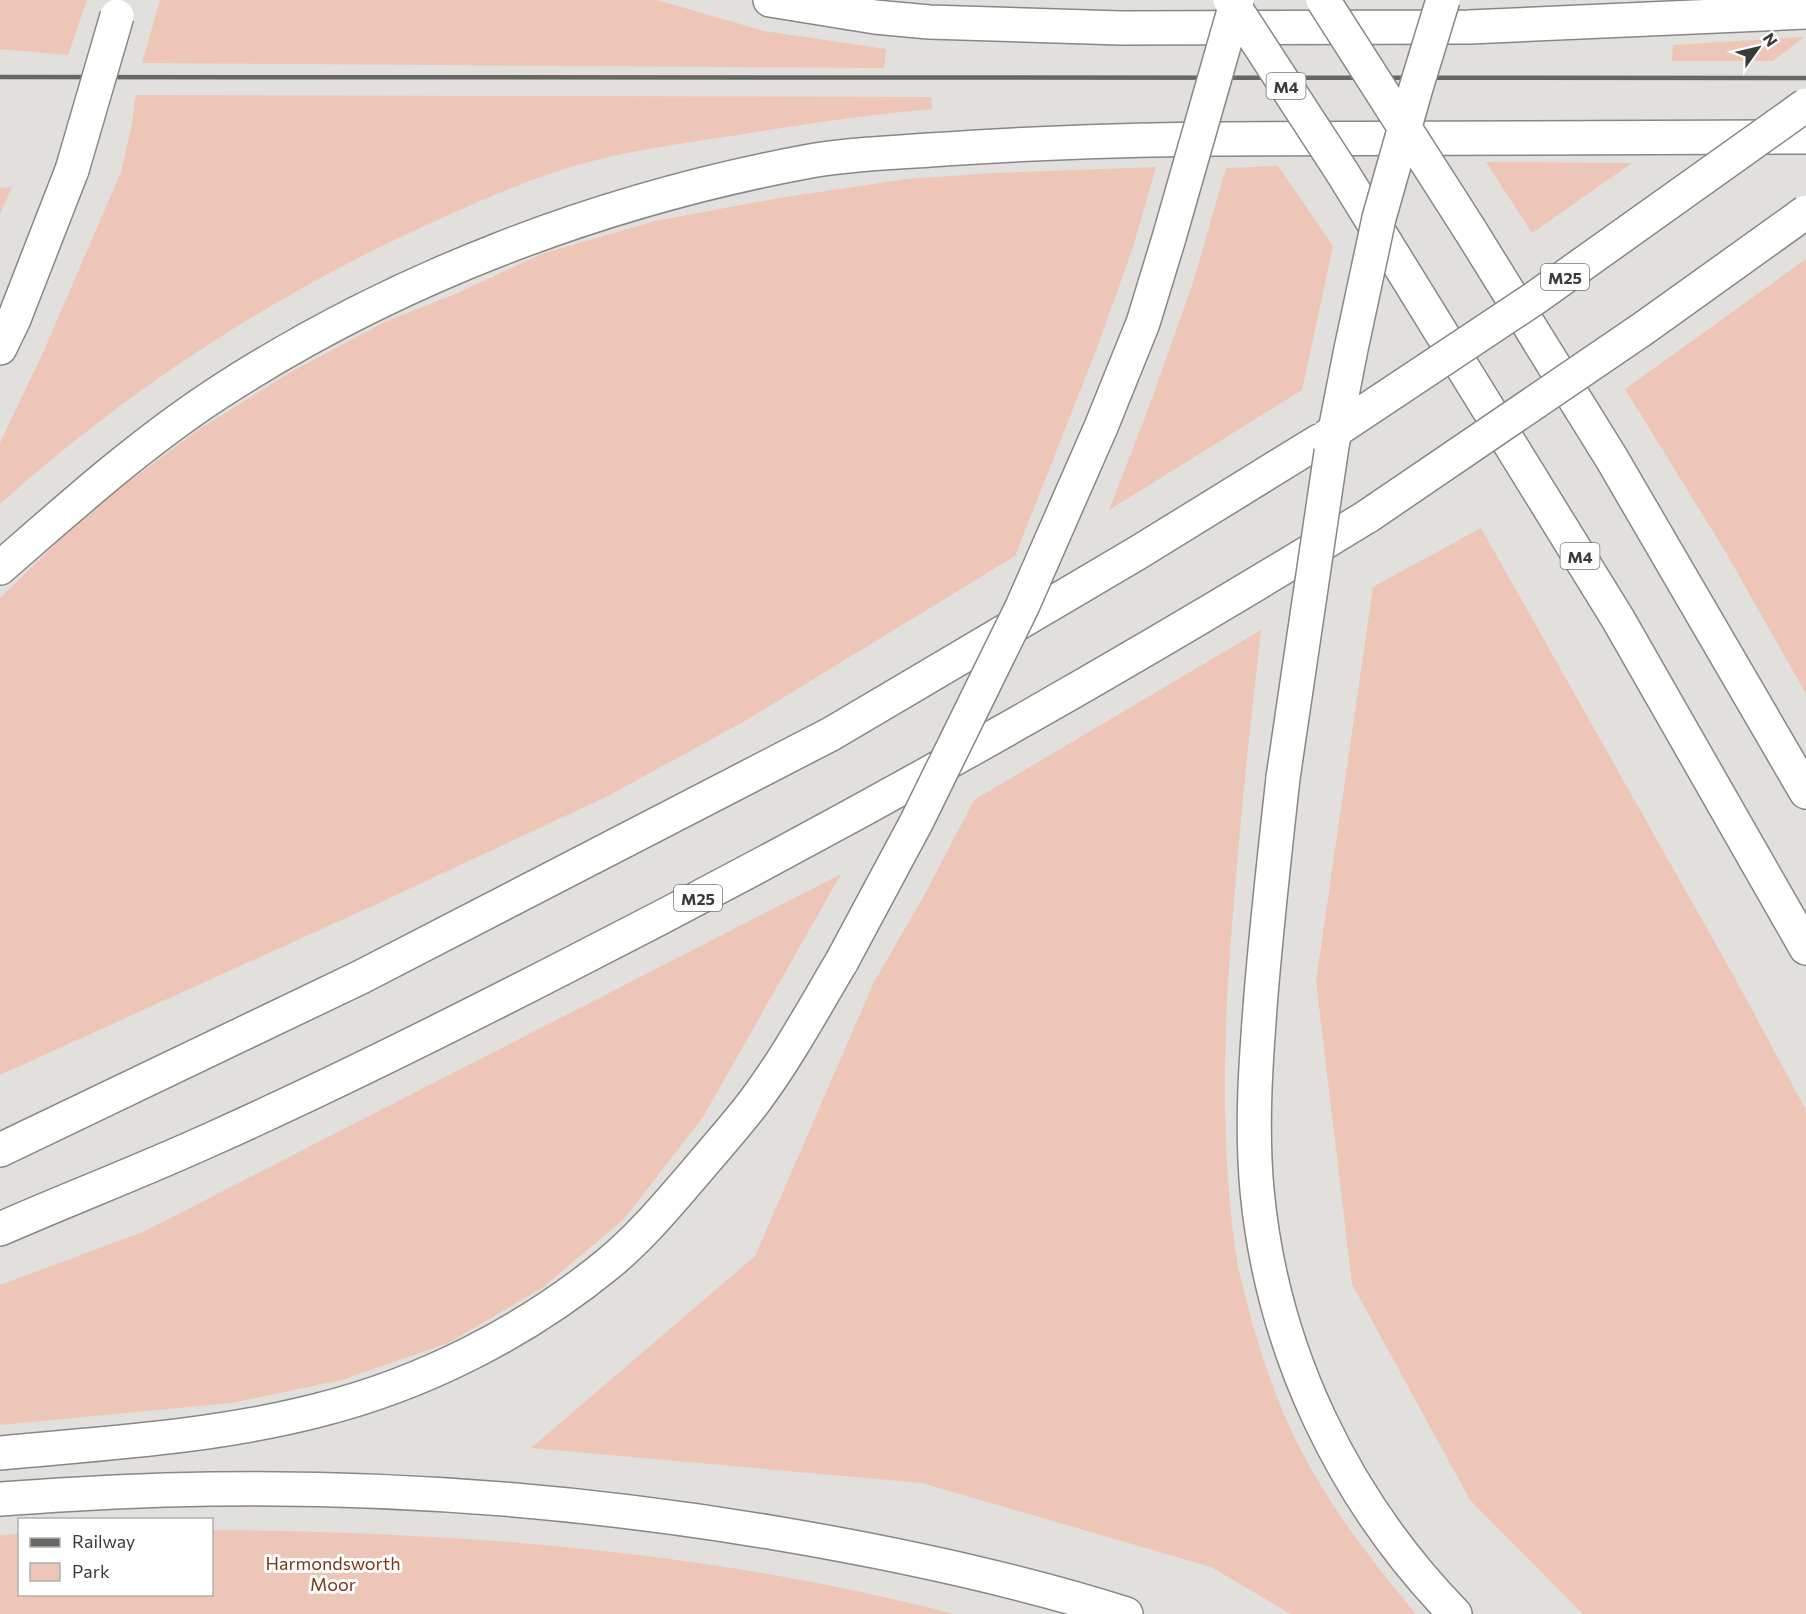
<svg xmlns="http://www.w3.org/2000/svg" width="1806" height="1614" font-family="Commissioner,sans-serif">
<style>
.green{fill:#edc6b7}
.lines{fill:none;stroke-linecap:round;stroke-linejoin:round}
.highway-casing{stroke:#888784;stroke-width:36}
.highway{stroke:#fff;stroke-width:33}
.rail{stroke:#666663;stroke-width:4.5}
.highway-bridge-casing{stroke:#888784;stroke-width:36;stroke-linecap:butt}
.highway-bridge{stroke:#fff;stroke-width:33}
.labels{text-anchor:middle;dominant-baseline:central;stroke-width:6;stroke-linejoin:round;paint-order:stroke}
.shield{fill:#fff;stroke:#757574;stroke-width:1.5}
.shield-label{font-size:16px;font-weight:bold;fill:#3a3a38}
.park-label{font-size:18px;fill:#7d3517;stroke:#fff}
</style>
<rect width="100%" height="100%" fill="#e1e0dc"/>
<path class="green" d="M0,0H87L68,55L0,49Z
M160,0H657L764,31L886,49L884,68L142,63Z
M1804,37L1773,61H1672L1673,45Z
M136,95L931,97L932,109C865,115 798,125 731,136C678,144 625,151 574,166C520,182 470,205 420,228C266,299 126,391 0,504V443L42,355L121,172L131,129Z
M1486,162L1632,163L1532,233Z
M1278,166L1333,246L1302,390L1109,510L1147,412L1194,280L1226,168Z
M1156,167L1133,247L1097,348L1015,556L743,722L606,797L379,903L0,1075V598L68,532L111,495L201,428L291,372L385,322L457,293L542,254L655,221L779,198L907,179L995,173Z
M12,187L0,214V188Z
M1806,259V694L1725,551L1625,389Z
M1481,528L1736,980L1806,1110V1614H1583L1470,1500L1352,1284L1316,981L1373,587Z
M1261,630C1251,716 1242,802 1235,888C1224,1014 1218,1142 1238,1267C1241,1280 1245,1294 1248,1307C1259,1349 1273,1391 1291,1430C1323,1498 1368,1557 1416,1614H1291L1211,1567L922,1483L531,1448L755,1256L874,982L925,894L974,800Z
M841,874L703,1117L624,1219L542,1288L448,1343L342,1380L231,1403L0,1425V1285L145,1231Z
M212,1530C460,1532 713,1551 954,1614H0V1535L19,1534L20,1594H212Z"/>
<g class="lines">
<g class="highway-casing">
<path id="highway" d="M770,0L875,17L929,22L1121,28L1469,27L1806,12
M1342,172L1618,619L1806,948
M1470,230L1612,459L1806,792
M0,348L14,319L72,170
M0,568C70,507 140,444 218,393C395,278 598,201 805,162C846,154 889,153 930,150C1026,143 1122,140 1219,139C1414,138 1610,139 1806,137
M1283,778C1275,850 1267,922 1261,995C1256,1059 1251,1125 1257,1190C1272,1350 1343,1499 1455,1614
M0,1150L361,977L831,734L1139,552L1319,441
M0,1229C71,1198 144,1170 214,1138C332,1085 448,1027 563,968C838,828 1106,677 1368,516
M0,1453C106,1443 215,1437 319,1410C423,1384 525,1332 608,1264C641,1237 667,1205 694,1174C714,1150 735,1127 754,1102C787,1058 814,1008 842,961
M0,1499C70,1494 141,1490 211,1489C401,1486 589,1502 775,1533C894,1553 1012,1578 1126,1614"/>
</g>
<use href="#highway" class="highway"/>
<path class="rail" d="M0,77L1806,78"/>
<g class="highway-bridge-casing">
<path id="highway-bridge" d="M1230,0L1342,172
M1323,0L1470,230
M72,170L117,16
M1326,437L1535,298L1806,105
M1368,516L1644,328L1806,212
M1283,778L1332,446L1351,349L1379,218L1416,88L1443,0
M842,961L917,821L1022,607L1101,427L1143,323L1169,238L1237,0"/>
</g>
<use href="#highway-bridge" class="highway-bridge"/>
</g>
<g class="labels">
<g class="shield">
<rect x="1266.5" y="73" width="39" height="26" rx="4.5"/>
<rect x="1541" y="264" width="48" height="26" rx="4.5"/>
<rect x="1560.5" y="543" width="39" height="26" rx="4.5"/>
<rect x="674" y="885" width="48" height="26" rx="4.5"/>
</g>
<g class="shield-label">
<text x="1286" y="86">M4</text>
<text x="1565" y="277">M25</text>
<text x="1580" y="556">M4</text>
<text x="698" y="898">M25</text>
</g>
<g class="park-label">
<text x="333" y="1563">Harmondsworth<tspan x="333" dy="21">Moor</tspan></text>
</g>
</g>
<rect x="18" y="1518" width="195" height="78" fill="#ffffff" stroke="#b0b0af" stroke-width="1.5"/>
<rect x="30" y="1538" width="30" height="9" fill="#666663" stroke="#b0b0af" stroke-width="1.5"/>
<text x="72" y="1548" font-size="18" fill="#3a3a38">Railway</text>
<rect x="30" y="1563" width="30" height="18" fill="#edc6b7" stroke="#b0b0af" stroke-width="1.5"/>
<text x="72" y="1578" font-size="18" fill="#3a3a38">Park</text>
<g transform="translate(1758 48) rotate(56)" stroke="#ffffff" stroke-width="4.5" paint-order="stroke">
<path d="M0-4.5L10 22L0 15L-10 22Z" fill="#3a3a38"/>
<text y="-9" font-size="16" font-weight="bold" text-anchor="middle" fill="#3a3a38">N</text>
</g>
</svg>
